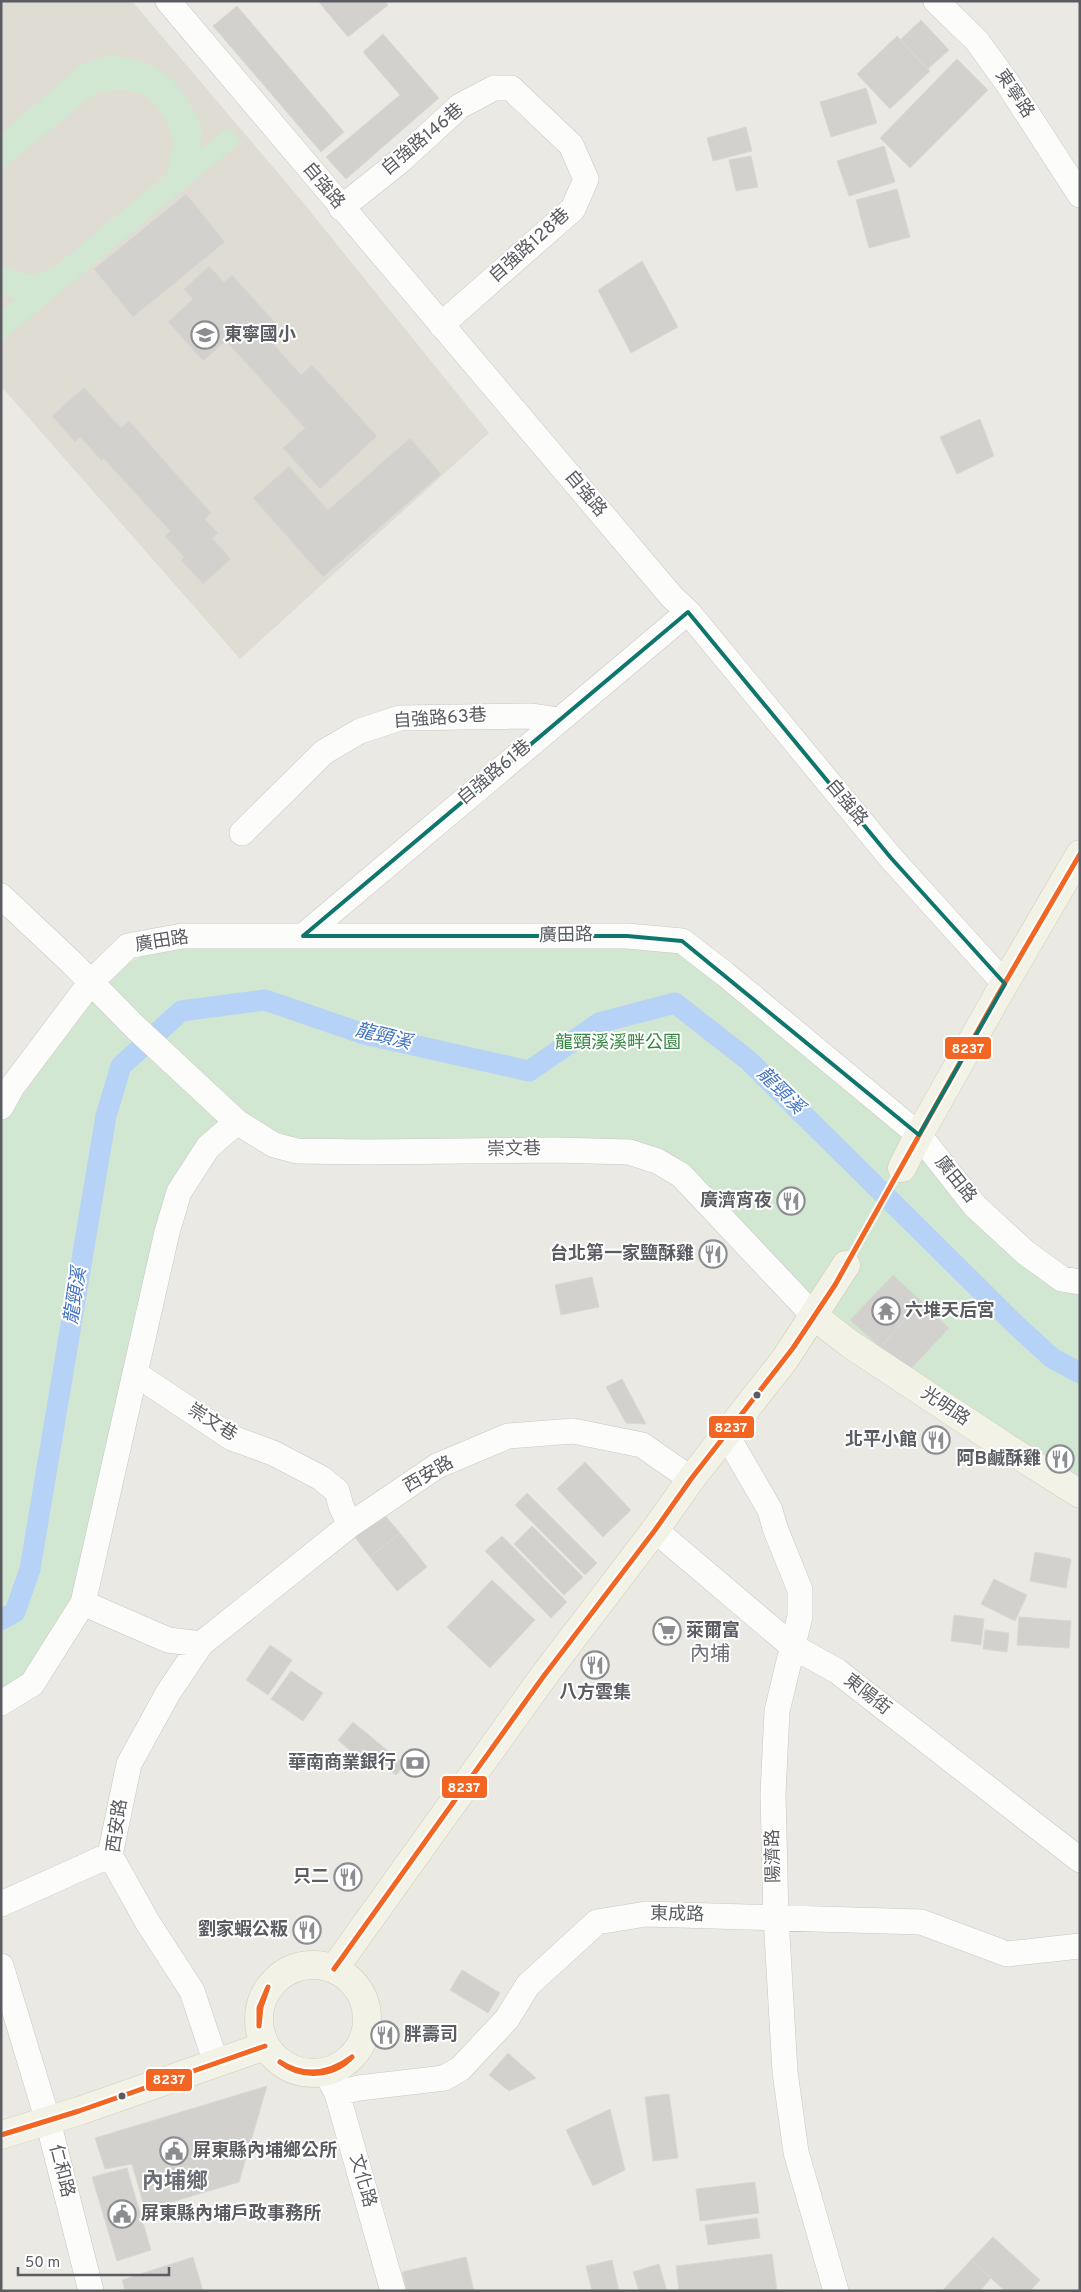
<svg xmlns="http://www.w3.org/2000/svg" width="1081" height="2292" font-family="Overpass,'Noto Sans TC',sans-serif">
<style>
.education{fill:#dedcd3}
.green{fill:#d1e7d1}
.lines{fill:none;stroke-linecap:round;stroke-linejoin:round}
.canal{stroke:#b6d3f7;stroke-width:21}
.building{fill:#d2d1ce;stroke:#d9d8d3}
.minor-casing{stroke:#c7c7c6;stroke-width:26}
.major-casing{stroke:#d2ccb1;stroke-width:29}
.minor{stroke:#fcfcfb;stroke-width:25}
.major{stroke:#f2f2e7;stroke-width:28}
.bus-1-casing{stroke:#fff;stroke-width:9}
.bus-1{stroke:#f26522;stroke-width:5}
.marked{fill:none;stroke:#0f766e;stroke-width:4;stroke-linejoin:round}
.bus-dot{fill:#5a5c62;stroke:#fff;stroke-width:2}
.labels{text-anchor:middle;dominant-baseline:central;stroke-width:4;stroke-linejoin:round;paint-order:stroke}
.street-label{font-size:18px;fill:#5a5c62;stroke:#fff}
.poi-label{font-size:18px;font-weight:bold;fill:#5a5c62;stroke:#fff;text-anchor:end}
.park-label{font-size:18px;fill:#358641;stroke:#fff}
.water-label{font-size:19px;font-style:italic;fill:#4172c2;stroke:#fff}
.quarter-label{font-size:20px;fill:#6b6e74;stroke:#fff}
.district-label{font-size:22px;font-weight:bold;fill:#6b6e74;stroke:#fff}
.line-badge{stroke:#fff;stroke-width:2}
.badge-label{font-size:14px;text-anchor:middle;font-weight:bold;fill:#fff}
</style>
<rect width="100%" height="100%" fill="#eae9e4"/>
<path class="education" d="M1,1H132L301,200L489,433L240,659L1,386Z"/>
<path class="green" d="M111,55C148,60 173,71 191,106C194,111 198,117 200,123C203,131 200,142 200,150L229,127L241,142L1,342V311L17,298L1,296V264C24,276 30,277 54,267L167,174L173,144L169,126L156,105L146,95L120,89L96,93L1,170V134L80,65Z
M182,936L682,941L919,1135L975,1206L1080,1282V1494L813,1323L734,1230L629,1152L297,1151L237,1123L179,1192L83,1603L1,1703V1107L91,982Z"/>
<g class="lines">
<path class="canal" d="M1,1620L15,1612L30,1569L106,1116L121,1066L181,1011L265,1000L364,1034L529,1071L599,1023L675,1003L748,1060L1017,1326L1052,1358L1080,1373"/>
</g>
<path class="building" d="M318,1H385L388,5L348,37Z
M237,6L344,132L321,152L213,26Z
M921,20L949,50L928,69L900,40Z
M383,34L439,98L346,179L326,157L400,95L363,52Z
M897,36L930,71L890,109L857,74Z
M957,59L988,90L910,168L880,138Z
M866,88L877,123L831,137L820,102Z
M746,127L752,151L713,161L707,138Z
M884,146L895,182L849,196L837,161Z
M751,156L758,187L736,191L729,160Z
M897,189L910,237L869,248L856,200Z
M186,194L225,242L133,317L94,269Z
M642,261L678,327L631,353L598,290Z
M209,266L224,282L232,275L282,330L270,340L301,375L312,365L377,436L320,489L283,448L305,428L226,341L203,361L168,322L193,299L184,289Z
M84,387L121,428L129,421L211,513L205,519L218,533L212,538L231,559L203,584L181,560L184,557L165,536L170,531L104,459L102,461L80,437L75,442L52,416Z
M980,419L994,456L957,474L940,437Z
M410,438L441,474L323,577L253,498L289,466L328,510Z
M893,1275L922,1302L880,1347L850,1320Z
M592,1277L599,1307L561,1315L555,1285Z
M922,1302L949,1328L908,1372L880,1347Z
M622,1379L646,1424L626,1423L606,1387Z
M585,1462L631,1510L603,1537L557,1489Z
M527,1493L597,1563L585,1575L515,1505Z
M383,1513L400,1533L370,1557L354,1536Z
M532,1526L583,1577L564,1595L514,1544Z
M400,1533L427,1567L397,1591L370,1557Z
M502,1536L567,1602L551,1618L485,1551Z
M1035,1552L1071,1559L1066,1588L1030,1581Z
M994,1579L1027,1595L1015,1621L981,1604Z
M492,1580L535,1620L490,1668L447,1627Z
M954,1615L984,1619L981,1645L951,1641Z
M1019,1617L1071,1621L1069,1648L1017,1645Z
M985,1630L1009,1633L1007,1652L983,1649Z
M270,1645L292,1660L268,1695L246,1680Z
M291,1671L323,1693L303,1721L271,1699Z
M353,1722L405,1765L396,1775L371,1755L367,1760L355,1750L353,1753L338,1740Z
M462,1970L500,1993L488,2013L450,1990Z
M508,2053L536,2078L509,2091L489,2075Z
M267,2086L239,2182L145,2210L132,2164L105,2169L95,2138Z
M669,2094L678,2158L653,2161L645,2097Z
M610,2109L625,2170L593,2186L566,2130Z
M127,2168L151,2250L117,2261L92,2177Z
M755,2182L759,2213L700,2221L696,2189Z
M757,2218L760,2238L708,2245L705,2225Z
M993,2237L1040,2280L1030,2291H1005L971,2260Z
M772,2254L777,2291H679L676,2266Z
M193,2257L203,2291H125L122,2280Z
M466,2257L474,2291H407L402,2272Z
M612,2260L619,2291H592L586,2266Z
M971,2260L991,2278L980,2291L943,2290Z
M659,2264L667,2291H639L633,2272Z"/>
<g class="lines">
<g class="minor-casing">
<path id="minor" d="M168,1L672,597L688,612L891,858L1005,984
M936,1L977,41L1008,84L1080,195
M341,208L400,161L460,106L494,88H511L571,145L586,179L573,209L441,325
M242,833L324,752L360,731L400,718L532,716L559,720
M1,896L71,962L135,1027L237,1122L274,1145L297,1151L368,1152L555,1150L629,1152L657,1161L681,1175L814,1316
M303,936L688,612
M1,1107L12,1087L91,982L128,946L182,936H627L682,941L725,974L919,1135L975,1206L1026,1253L1062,1279L1080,1282
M136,1374L232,1438L273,1453L321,1478L337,1491L341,1506L350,1525
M726,1434L770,1510L775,1528L800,1590V1616L777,1711L773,1794L776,1917L785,2072L796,2152L836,2291
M655,1530L792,1646L837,1671L1080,1860
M83,1603L168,1640L201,1644
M1,1703L32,1684L83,1603L167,1232L179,1192L208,1147L237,1122
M1,1904L110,1855
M1,1966L48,2121L91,2291
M216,2063L192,1991L148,1923L110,1855L129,1764L168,1693L201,1644L350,1525L437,1466L508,1436L573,1431L642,1445L691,1479
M326,2073L337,2093L393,2291
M337,2093L359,2088L444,2078L460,2069L507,2019L528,1985L597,1922L646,1914L921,1922L1007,1954L1080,1946"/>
</g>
<g class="major-casing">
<path id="major" d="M902,1168L915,1142L999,993L1080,854
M814,1316L850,1344L1007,1448L1080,1494
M259 2019a54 54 0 1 1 108 0a54 54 0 1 1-108 0Z
M334,1969L543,1677L655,1530L691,1479L785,1359L846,1265
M1,2135L79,2111L265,2046"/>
</g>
<use href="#minor" class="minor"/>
<use href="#major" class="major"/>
<g class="bus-1-casing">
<path id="bus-1" d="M334,1969L543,1677L655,1530L691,1479L793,1348L835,1285L999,993L1080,854
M259,2026V2008L268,1987
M259,2026L261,2007L268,1987
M280,2062C305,2078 329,2074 352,2057
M280,2062C302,2079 333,2077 352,2057
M1,2135L79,2111L265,2046"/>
</g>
<use href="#bus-1" class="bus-1"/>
</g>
<path class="marked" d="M688,612L891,858L1005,984L919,1135L682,941L627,936H303Z"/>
<defs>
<g id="school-ring" transform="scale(1.4375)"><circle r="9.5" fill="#fff" stroke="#8c8d90" stroke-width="1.5"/><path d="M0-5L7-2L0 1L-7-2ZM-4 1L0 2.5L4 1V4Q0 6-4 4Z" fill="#8c8d90"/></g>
<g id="restaurant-ring" transform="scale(1.4375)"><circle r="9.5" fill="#fff" stroke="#8c8d90" stroke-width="1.5"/><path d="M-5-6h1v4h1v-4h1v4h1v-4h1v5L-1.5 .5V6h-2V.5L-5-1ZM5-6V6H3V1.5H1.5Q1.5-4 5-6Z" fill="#8c8d90"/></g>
<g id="temple-ring" transform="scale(1.4375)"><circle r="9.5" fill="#fff" stroke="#8c8d90" stroke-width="1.5"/><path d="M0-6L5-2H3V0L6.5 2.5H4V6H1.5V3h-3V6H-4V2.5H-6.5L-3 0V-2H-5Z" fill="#8c8d90"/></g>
<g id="supermarket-ring" transform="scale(1.4375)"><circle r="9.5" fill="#fff" stroke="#8c8d90" stroke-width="1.5"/><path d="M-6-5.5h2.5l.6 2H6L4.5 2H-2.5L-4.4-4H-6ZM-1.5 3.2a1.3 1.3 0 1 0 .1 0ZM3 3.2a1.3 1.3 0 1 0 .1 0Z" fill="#8c8d90"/></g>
<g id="bank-ring" transform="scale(1.4375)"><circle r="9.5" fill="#fff" stroke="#8c8d90" stroke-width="1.5"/><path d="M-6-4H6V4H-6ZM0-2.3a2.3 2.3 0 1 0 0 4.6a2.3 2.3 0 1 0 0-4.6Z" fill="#8c8d90"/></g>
<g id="civic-ring" transform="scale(1.4375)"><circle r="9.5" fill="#fff" stroke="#8c8d90" stroke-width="1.5"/><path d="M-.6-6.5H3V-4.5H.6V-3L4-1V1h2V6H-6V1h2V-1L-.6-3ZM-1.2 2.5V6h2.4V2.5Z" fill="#8c8d90"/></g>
</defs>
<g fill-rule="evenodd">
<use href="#school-ring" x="205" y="335"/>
<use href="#restaurant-ring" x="791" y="1201"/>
<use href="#restaurant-ring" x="713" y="1254"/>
<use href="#temple-ring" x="886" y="1311"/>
<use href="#restaurant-ring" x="936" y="1440"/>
<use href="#restaurant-ring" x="1060" y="1459"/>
<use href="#supermarket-ring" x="667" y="1631"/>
<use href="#restaurant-ring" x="595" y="1665"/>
<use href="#bank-ring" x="415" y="1763"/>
<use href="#restaurant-ring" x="348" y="1877"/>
<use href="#restaurant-ring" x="307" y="1930"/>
<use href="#restaurant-ring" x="385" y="2035"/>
<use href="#civic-ring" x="174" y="2151"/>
<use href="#civic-ring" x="122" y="2214"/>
</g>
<g class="bus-dot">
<circle cx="757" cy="1395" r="4.5"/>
<circle cx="122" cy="2096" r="4.5"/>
</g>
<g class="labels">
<g class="street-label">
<text transform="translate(1014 94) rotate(56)">東寧路</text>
<text transform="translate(423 140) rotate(-40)">自強路146巷</text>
<text transform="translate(323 186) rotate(50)">自強路</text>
<text transform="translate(530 246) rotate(-42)">自強路128巷</text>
<text transform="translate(585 494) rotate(50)">自強路</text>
<text transform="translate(440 719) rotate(-4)">自強路63巷</text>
<text transform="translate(495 773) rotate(-40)">自強路61巷</text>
<text transform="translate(846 803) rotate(50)">自強路</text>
<text transform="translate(566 936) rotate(-1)">廣田路</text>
<text transform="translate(162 942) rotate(-9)">廣田路</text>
<text transform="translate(514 1150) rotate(-1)">崇文巷</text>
<text transform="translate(955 1180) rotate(51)">廣田路</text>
<text transform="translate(945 1407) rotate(34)">光明路</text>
<text transform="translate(212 1423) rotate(32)">崇文巷</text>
<text transform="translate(429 1475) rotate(-30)">西安路</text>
<text transform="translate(867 1695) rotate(38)">東陽街</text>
<text transform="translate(118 1826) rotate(-82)">西安路</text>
<text transform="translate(774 1856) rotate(-91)">陽濟路</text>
<text transform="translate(677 1915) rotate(1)">東成路</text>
<text transform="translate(61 2171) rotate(76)">仁和路</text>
<text transform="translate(362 2181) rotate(74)">文化路</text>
</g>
<g class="poi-label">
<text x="224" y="335" text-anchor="start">東寧國小</text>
<text x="772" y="1201">廣濟宵夜</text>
<text x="694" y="1254">台北第一家鹽酥雞</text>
<text x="905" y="1311" text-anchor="start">六堆天后宮</text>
<text x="917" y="1440">北平小館</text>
<text x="1041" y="1459">阿B鹹酥雞</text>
<text x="686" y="1631" text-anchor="start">萊爾富</text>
<text x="595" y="1693" text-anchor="middle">八方雲集</text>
<text x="396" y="1763">華南商業銀行</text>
<text x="329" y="1877">只二</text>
<text x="288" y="1930">劉家蝦公粄</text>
<text x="404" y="2035" text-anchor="start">胖壽司</text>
<text x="193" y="2151" text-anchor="start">屏東縣內埔鄉公所</text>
<text x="141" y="2214" text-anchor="start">屏東縣內埔戶政事務所</text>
</g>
<g class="park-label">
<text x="618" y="1043">龍頸溪溪畔公園</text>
</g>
<g class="water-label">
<text transform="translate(383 1037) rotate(14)">龍頸溪</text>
<text transform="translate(780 1091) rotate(45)">龍頸溪</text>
<text transform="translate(76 1296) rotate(-81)">龍頸溪</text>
</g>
<g class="quarter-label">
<text x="710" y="1655">內埔</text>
</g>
<g class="district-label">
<text x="175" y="2182">內埔鄉</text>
</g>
</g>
<g class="line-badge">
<rect x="944" y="1036" width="48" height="24" rx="5" fill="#f26522"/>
<rect x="708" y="1415" width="47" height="24" rx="5" fill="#f26522"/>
<rect x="441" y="1775" width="47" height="24" rx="5" fill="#f26522"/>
<rect x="145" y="2068" width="48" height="24" rx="5" fill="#f26522"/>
</g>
<g class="badge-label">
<text x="968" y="1053">8237</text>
<text x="731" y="1432">8237</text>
<text x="464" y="1792">8237</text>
<text x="169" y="2084">8237</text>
</g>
<rect width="1081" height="2292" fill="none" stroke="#5a5c62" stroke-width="5"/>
<path d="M18 2267v8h151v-8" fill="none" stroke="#5a5c62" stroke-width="2.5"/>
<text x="25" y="2267" font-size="15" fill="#5a5c62" stroke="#ffffff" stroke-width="4" paint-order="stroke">50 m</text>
</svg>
